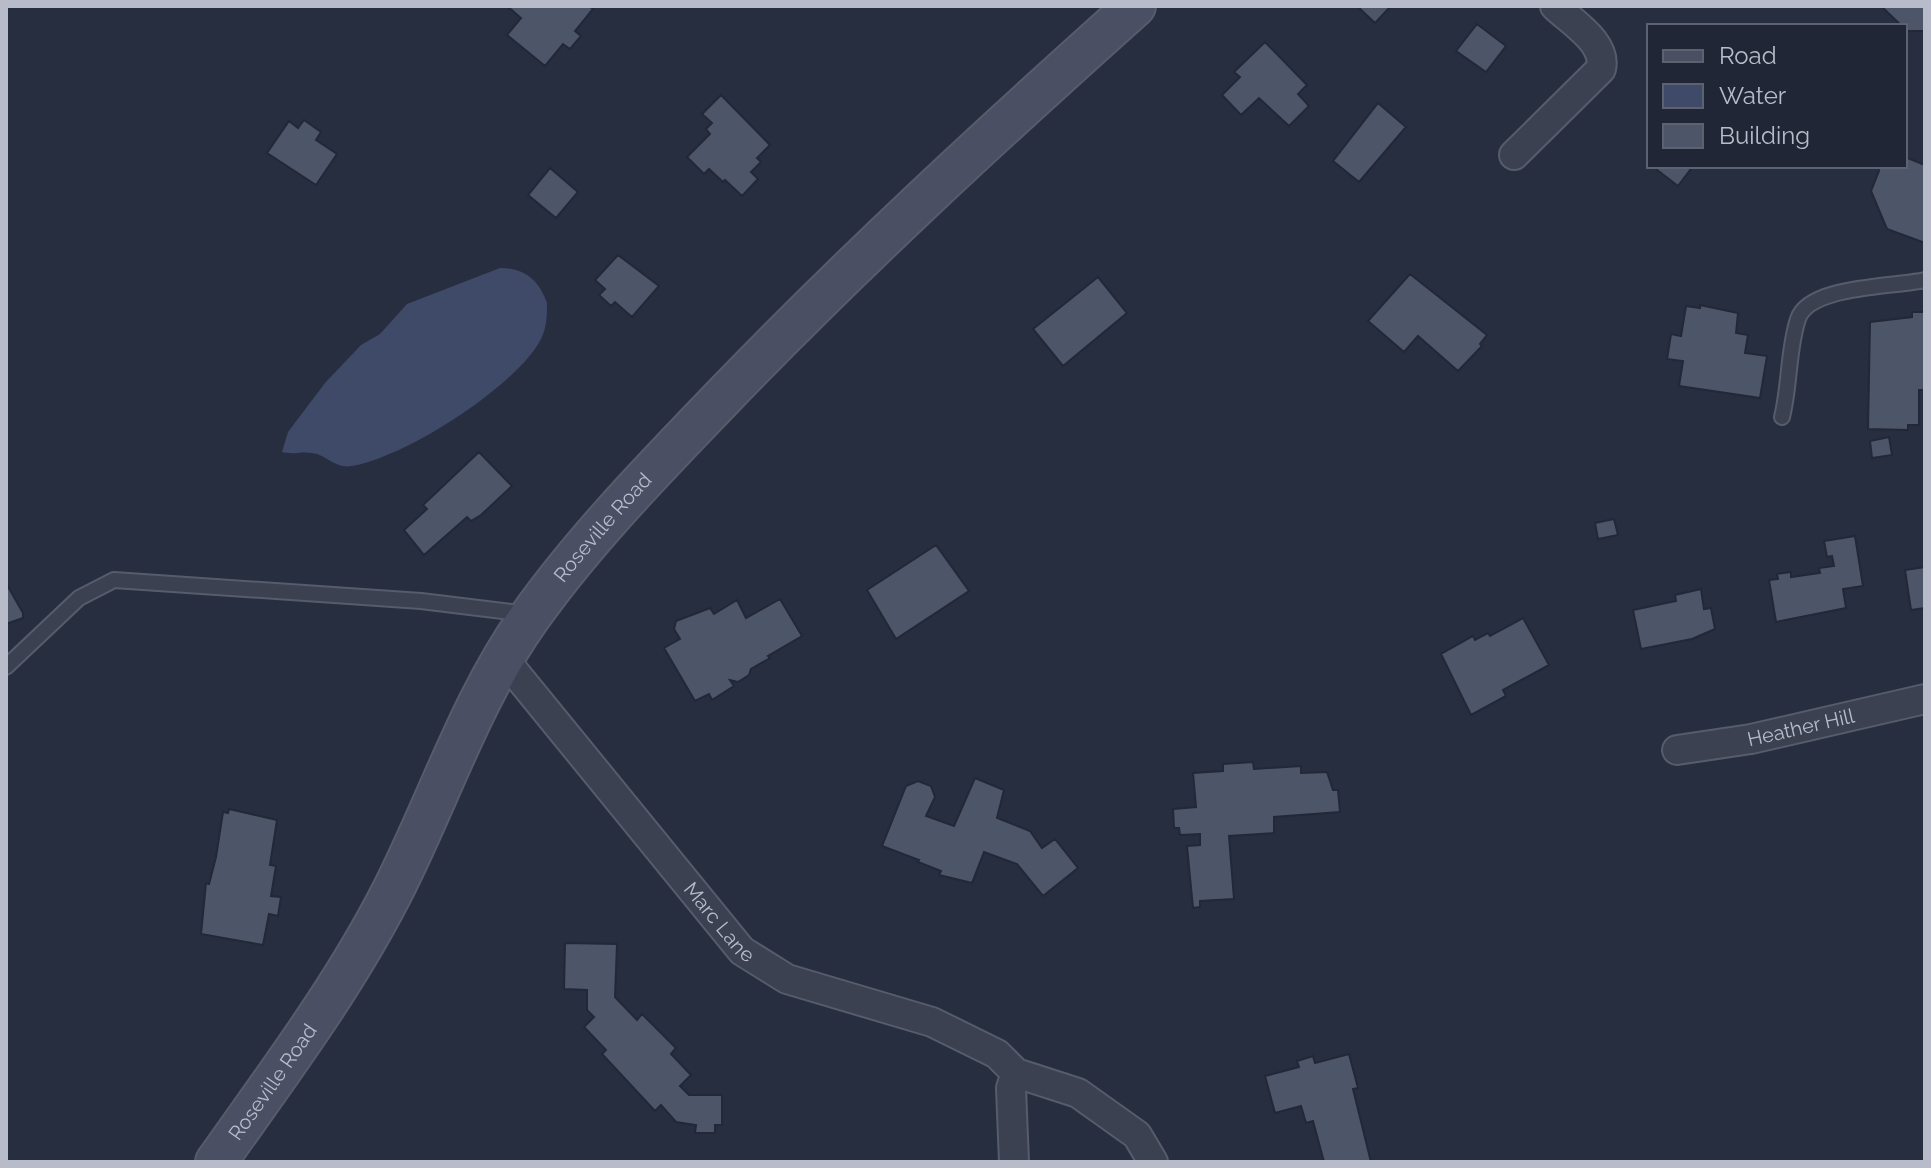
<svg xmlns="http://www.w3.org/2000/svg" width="1931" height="1168" font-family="Raleway,sans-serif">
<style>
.water{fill:#3e4a68}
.building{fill:#4d5569;stroke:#222837;stroke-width:2}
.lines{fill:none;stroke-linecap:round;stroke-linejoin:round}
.lane-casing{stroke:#565c6a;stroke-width:18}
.street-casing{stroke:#565c6a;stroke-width:32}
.secondary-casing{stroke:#565c6a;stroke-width:44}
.lane{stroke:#3b4150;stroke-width:14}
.street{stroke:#3b4150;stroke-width:28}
.secondary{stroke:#4a4f63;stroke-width:40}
.labels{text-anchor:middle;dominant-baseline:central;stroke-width:8;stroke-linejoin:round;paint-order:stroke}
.street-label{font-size:20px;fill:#b8bcca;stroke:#202635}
</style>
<rect width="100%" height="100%" fill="#272e40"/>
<path class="water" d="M500,268C525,268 539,280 547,303C547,315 547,327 541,339C517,386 404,458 352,466C335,469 327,455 312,453C301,451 293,455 282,452L288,432L325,383L361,345L380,334L407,304Z"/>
<path class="building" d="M507,6H589L593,9L575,31L581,36L570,49L563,44L545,66L507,35L521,18Z
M1357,6H1391L1375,23Z
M1881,6H1925V31H1907Z
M1477,24L1506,46L1486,72L1456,51Z
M1265,42L1307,85L1298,94L1309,106L1289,126L1259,98L1241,115L1222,95L1240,77L1234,72Z
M721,95L770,145L757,158L761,162L751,172L758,179L742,196L725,180L723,182L709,169L704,174L687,157L710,134L706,129L712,123L702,114Z
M1378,103L1406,127L1359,182L1333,161Z
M304,120L321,132L316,140L337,154L316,185L267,153L289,121L298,128Z
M1905,157L1925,165V243L1887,229L1871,191L1879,171L1878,166H1905Z
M1652,166H1693L1678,186Z
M550,168L578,192L556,218L528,195Z
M618,255L659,286L632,317L615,302L611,306L599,295L605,289L595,280Z
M1410,274L1487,335L1480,344L1482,346L1458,371L1418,336L1404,352L1368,321Z
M1098,277L1127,313L1063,366L1033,329Z
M1700,305L1738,313L1736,333L1748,335L1745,353L1767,356L1760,398L1679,386L1683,361L1667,359L1671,334L1681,336L1686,306L1700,308Z
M1912,312H1925V390H1919V425H1908V430L1868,429L1870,322L1912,317Z
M1889,437L1892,455L1872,458L1870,441Z
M479,452L512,486L481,515L471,521L467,517L424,555L404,530L427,509L423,505Z
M1614,519L1618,535L1598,539L1595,523Z
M1855,536L1863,586L1843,589L1846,608L1776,622L1769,580L1778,579L1777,574L1791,572V577L1820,573L1819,568L1834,566L1832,556L1827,557L1824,541Z
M936,545L969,591L896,639L867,590Z
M1925,567V608L1911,610L1905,570Z
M6,583L23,613V618L6,624Z
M1701,589L1704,609L1711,608L1715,629L1692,639L1641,649L1633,610L1676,601L1675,595Z
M780,599L802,636L768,656L770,658L751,669L749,675L738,682L730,680L734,686L712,700L709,694L695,701L664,648L680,639L674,629L676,621L710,608L714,614L737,600L746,618Z
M1523,618L1549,665L1503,690L1506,696L1471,715L1441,654L1473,636L1475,640L1488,633L1490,636Z
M1253,762L1254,769L1301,766V773L1327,772L1333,790H1338L1340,812L1274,817V833L1229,836L1234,899L1200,901V907L1193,908L1187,846L1200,845V834L1180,835L1179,828H1174L1173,809L1196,807L1193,773L1223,771V764Z
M975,778L1004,790L997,818L1030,831L1042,848L1055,839L1078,868L1043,896L1017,864L984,852L972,883L939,875L941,871L918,862L919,860L882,846L906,786L918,781L931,786L935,797L926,816L954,826Z
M229,809L277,820L270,865L276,866L271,896L281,897L278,916L269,914L263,945L201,934L206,883L209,884L216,857L223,812L228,813Z
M565,943L617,944L615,997L637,1020L642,1014L676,1048L671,1054L691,1075L680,1086L689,1095H722V1125H715V1133H695L696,1125L676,1122L661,1105L655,1111L602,1054L606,1050L584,1027L594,1017L587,1010V990L564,989Z
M1349,1054L1358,1088L1353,1089L1371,1162H1324L1313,1121L1306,1123L1301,1106L1275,1113L1265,1076L1299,1067L1297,1061L1313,1056L1315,1063Z"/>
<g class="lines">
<g class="lane-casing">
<path id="lane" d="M1782,417C1790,385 1788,349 1798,319C1809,285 1896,287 1925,280
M6,667L79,598L114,580L421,601L527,614"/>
</g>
<g class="street-casing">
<g id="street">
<path d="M1514,155L1601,69C1607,43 1573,23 1555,6"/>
<path id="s1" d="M504,659L742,951L787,979L932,1022L997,1054L1016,1073L1078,1093L1137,1135L1153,1162"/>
<path id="s2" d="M1677,750L1751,739L1925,699"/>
<path d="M1014,1162L1011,1088L1016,1073"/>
</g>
</g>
<g class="secondary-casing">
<g id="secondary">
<path id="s3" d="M216,1162C278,1074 343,988 392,892C438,802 470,701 529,618C585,539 655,468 722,398C854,261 993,133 1135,6"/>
</g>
</g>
<use href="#lane" class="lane"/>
<use href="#street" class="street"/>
<use href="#secondary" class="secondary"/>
</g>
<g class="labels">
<g class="street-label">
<text stroke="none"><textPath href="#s3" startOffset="746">Roseville Road</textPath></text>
<text stroke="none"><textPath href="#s2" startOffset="126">Heather Hill</textPath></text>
<text stroke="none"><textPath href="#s1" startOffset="340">Marc Lane</textPath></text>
<text stroke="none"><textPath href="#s3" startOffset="98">Roseville Road</textPath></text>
</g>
</g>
<rect width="1931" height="1168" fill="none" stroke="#b8bcca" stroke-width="16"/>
<rect x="1647" y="24" width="260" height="144" fill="#202635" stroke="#5d6271" stroke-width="2"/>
<rect x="1663" y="50" width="40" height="12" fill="#4a4f63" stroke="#5d6271" stroke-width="2"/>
<text x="1719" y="64" font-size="24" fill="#b8bcca">Road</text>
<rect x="1663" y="84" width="40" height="24" fill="#3e4a68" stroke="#5d6271" stroke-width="2"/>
<text x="1719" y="104" font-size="24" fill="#b8bcca">Water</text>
<rect x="1663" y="124" width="40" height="24" fill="#4d5569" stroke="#5d6271" stroke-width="2"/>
<text x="1719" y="144" font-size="24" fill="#b8bcca">Building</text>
</svg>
